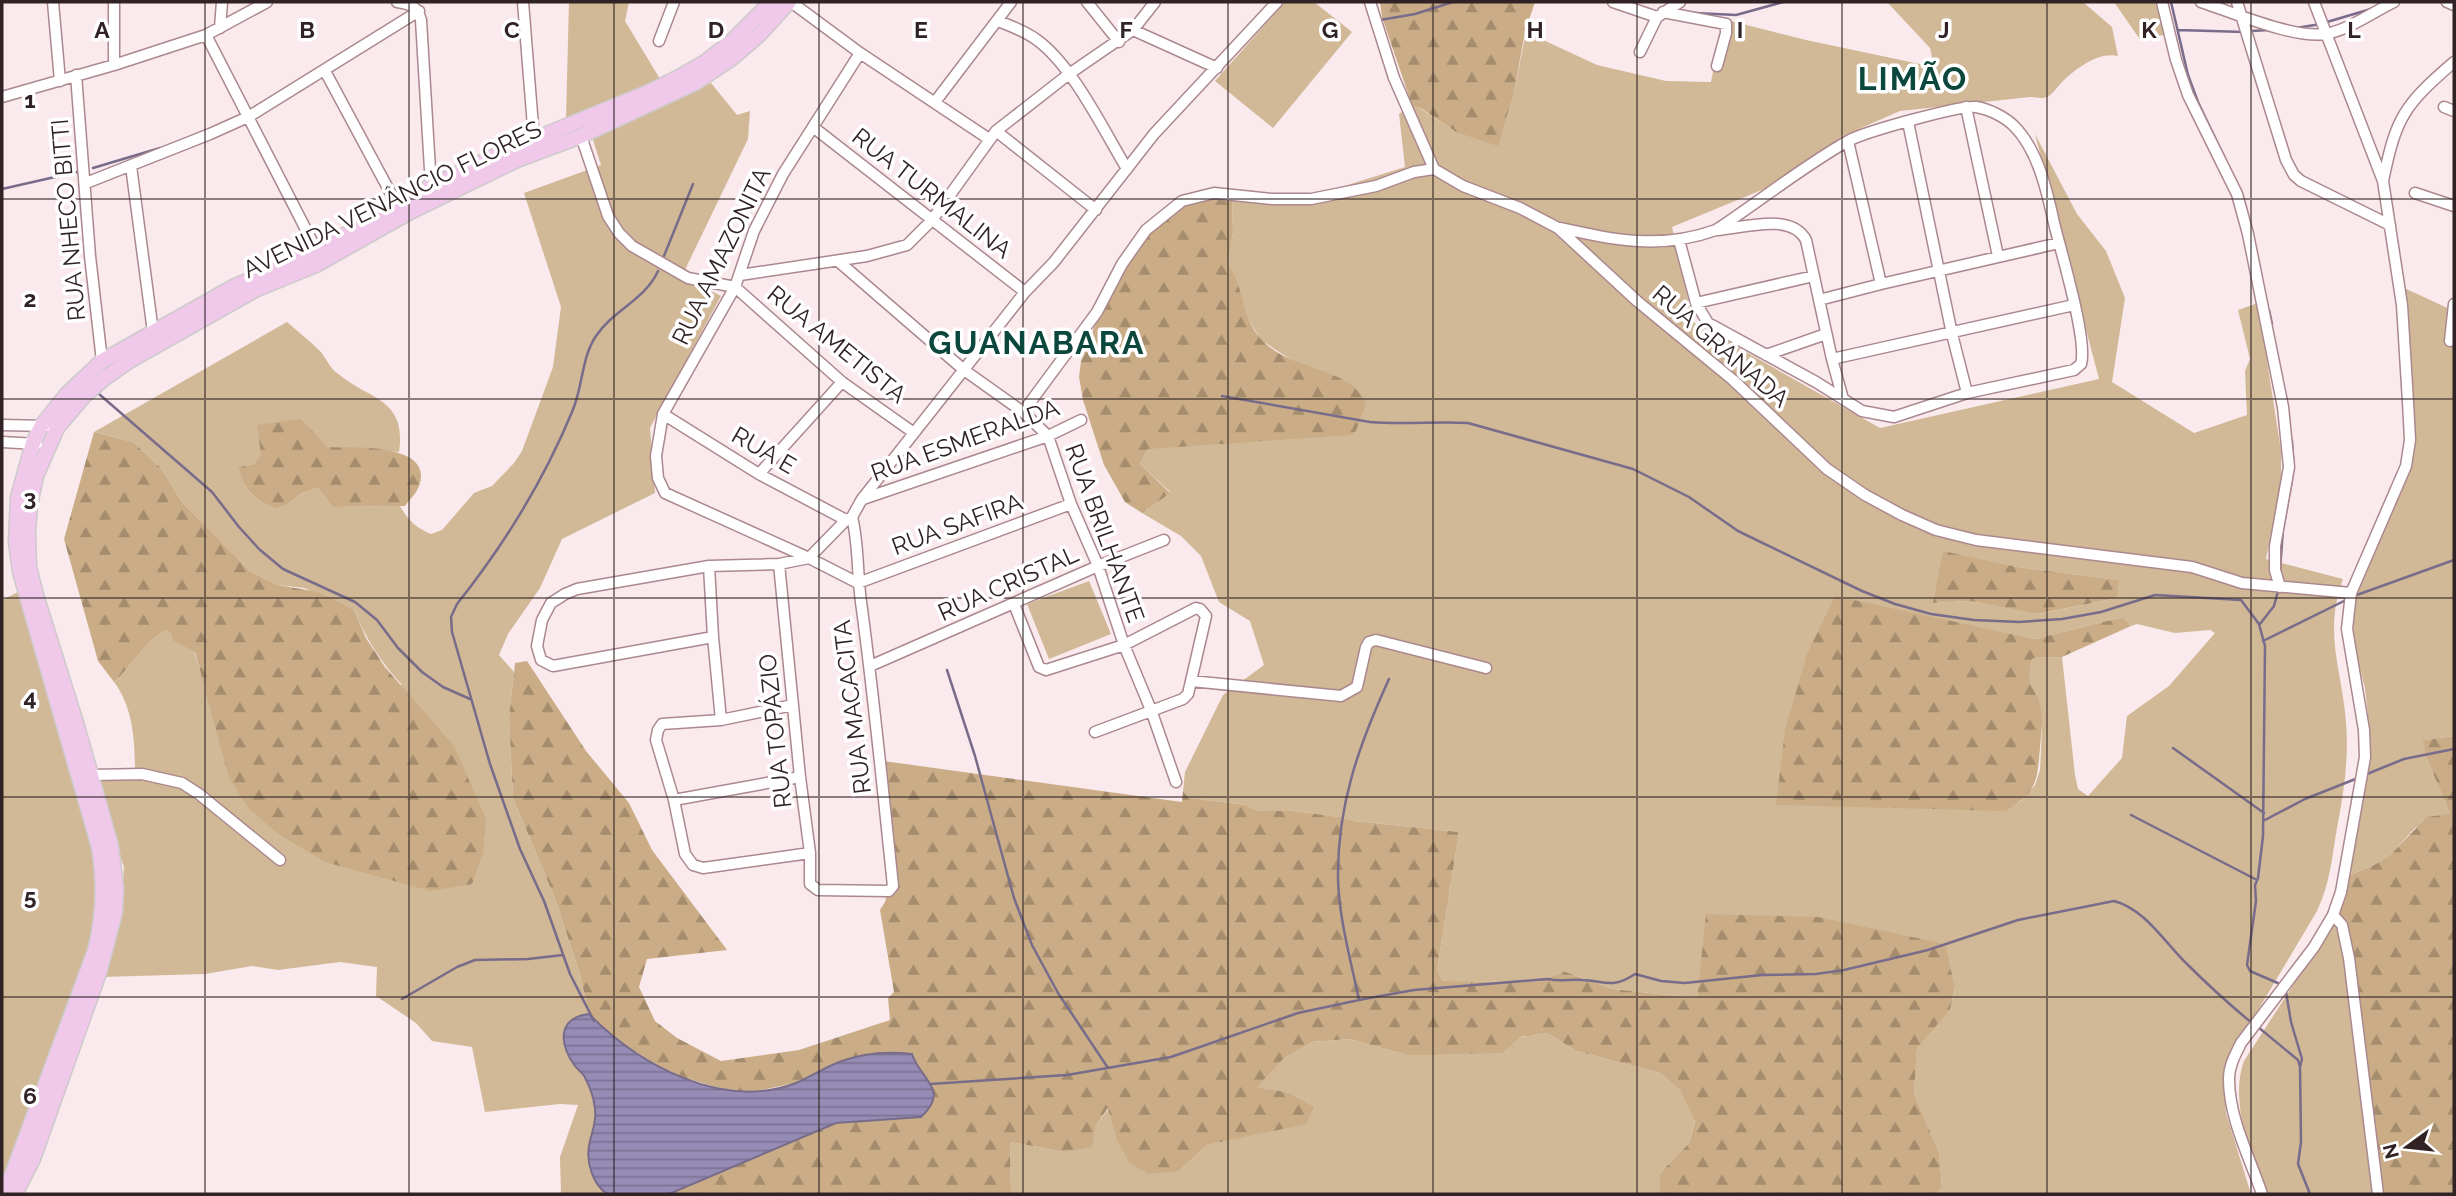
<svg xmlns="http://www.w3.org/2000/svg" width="2456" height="1196" font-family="Raleway,sans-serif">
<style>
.green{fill:#d1b896;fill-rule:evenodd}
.forest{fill:url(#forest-firs)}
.water{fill:url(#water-rules);stroke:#786c8a;stroke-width:2}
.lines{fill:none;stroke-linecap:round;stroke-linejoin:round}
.stream{stroke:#786c8a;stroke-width:2.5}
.minor-casing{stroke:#ab888e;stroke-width:13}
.major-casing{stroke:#cdcacb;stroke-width:17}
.minor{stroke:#fff;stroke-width:10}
.major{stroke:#efc8ea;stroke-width:14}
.grid{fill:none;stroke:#302225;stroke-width:2;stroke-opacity:0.55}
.labels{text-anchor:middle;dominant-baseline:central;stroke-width:7;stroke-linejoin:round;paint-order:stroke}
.street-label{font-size:24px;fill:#302225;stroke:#fff}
.district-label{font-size:32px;font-weight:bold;letter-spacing:2px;fill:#0c473d;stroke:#fff}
.grid-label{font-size:23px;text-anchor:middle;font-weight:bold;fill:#302225;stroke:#fff;stroke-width:7;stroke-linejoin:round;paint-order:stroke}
</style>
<defs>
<pattern id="forest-firs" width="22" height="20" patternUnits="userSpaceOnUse" patternTransform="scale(1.75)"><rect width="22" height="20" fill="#caad86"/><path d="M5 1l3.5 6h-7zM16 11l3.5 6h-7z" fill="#a48c6d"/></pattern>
<pattern id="water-rules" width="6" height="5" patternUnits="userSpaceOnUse" patternTransform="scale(1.75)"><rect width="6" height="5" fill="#978cb6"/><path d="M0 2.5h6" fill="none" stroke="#7c7294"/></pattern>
</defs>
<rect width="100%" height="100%" fill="#faeaed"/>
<path class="green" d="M569,2H629L625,21L660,79L566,118Z
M1285,2H1314L1352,32L1273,128L1215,81Z
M1887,2H2083L2112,27L2118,56C2098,52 2077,68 2063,81C2058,86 2053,94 2047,97C2042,99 2035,97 2030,97L1900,111L1843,136L1769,187L1672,227L1693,322L1880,428L2099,379L2035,134L2077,214L2106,251L2125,298L2112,382L2194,433L2247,415L2245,371L2250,359L2238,310L2258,303L2281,451V484L2266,559L2343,579C2323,634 2342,668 2346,722C2349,758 2344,792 2337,828C2332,857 2330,884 2317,911L2232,1054L2224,1082L2226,1113L2251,1194H1935L1942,1188L1939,1152L1914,1094L1917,1047L1950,1010L1955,989L1944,944L1707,914L1697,998L1613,989L1563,971L1539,982L1443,981L1437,970L1459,832L1355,821L1340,817L1293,811H1258L1246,805L1190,798L1183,791L1185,772L1223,695L1264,665L1250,621L1219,602L1201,556L1181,536L1142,513L1170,492L1140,464L1148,449L1334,377L1292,360L1276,350L1261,340L1250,322L1228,265L1233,232L1232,194L1303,199L1405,167L1399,114L1412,105L1418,107L1456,132L1514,92L1526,32L1597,65L1666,81L1711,82L1723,19L1806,40L1934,67L1930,48ZM1943,552L2017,567L2117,580V598L2039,614L1970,601L1934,603ZM1835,597L2035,639L2123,617L2131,626L2137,624L2175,633L2210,630L2215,633L2169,686L2127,716L2122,758L2088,796L2078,789L2075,775L2062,657L2033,658L2028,675L2042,728L2040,770L2035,785L2021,801L2005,810Z
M2114,2H2155L2166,34L2141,41Z
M711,83L737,115L750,111L748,139L682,276L721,296L650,428L655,493L562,539L540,588L508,634L499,655L514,672L509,718L513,798L556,901L579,971L589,1014L577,1016L574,1065C590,1083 599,1106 594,1130C593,1135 589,1141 589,1146C589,1157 600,1181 604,1193L607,1194H561L560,1157L578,1105L560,1104L485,1112L472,1047L432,1041L416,1023L376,996L377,967L340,962L278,970L252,966L205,974L101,977L120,926L124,867L103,809L94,773L135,772C135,741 133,707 114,682C133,665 144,642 166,630L172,633L173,641L194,651L209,699L402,685C381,662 366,639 354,610L304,588L278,585L250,571L182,502L161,468L133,442L94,432L287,322C298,332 310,341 320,351C326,358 330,368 337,373C369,400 407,398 399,452L327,447L262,455L254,464L240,467C244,493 252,497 275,509L285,506L302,493L318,488L332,507L400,506C408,520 416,528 431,534L442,530L474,493L492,486L514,463L522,451L553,367L561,307L524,193L601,165L592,137Z
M2402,287L2454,311V736L2424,740L2425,754L2450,814L2415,828L2391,854L2376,864L2346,877L2370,762L2369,726L2365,688L2355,650L2352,606L2359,583L2400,495L2408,469Z
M1089,581L1111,634L1049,659L1027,604Z
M24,589L95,840L98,927L2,1191V600Z
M2336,919H2343L2375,1123L2382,1194H2266C2251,1154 2229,1102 2244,1061Z
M1547,1033L1576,1051L1660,1073L1680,1090L1695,1120L1689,1143L1660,1173V1194H1011L1010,1142L1064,1152L1095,1127L1109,1108L1116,1138L1179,1171L1207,1145L1306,1123L1315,1107L1290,1093L1256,1087L1283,1059L1312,1042L1349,1039L1407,1055Z"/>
<path class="forest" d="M1380,2H1535L1525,32L1514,92L1498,146L1456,132L1422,109L1412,105L1382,17Z
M1219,193L1232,194L1233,232L1228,265C1244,285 1241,317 1261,339C1284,365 1325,366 1353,386C1358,390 1362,398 1366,403L1356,431L1350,435L1148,449L1140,464L1170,493L1142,513L1125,502L1104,465L1083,400L1079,377L1081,361L1099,315L1145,230L1170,203Z
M301,419L327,447C350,448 431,442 420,483C418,492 410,499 405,506L332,507L318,488L302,493L285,506L275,509C252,497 245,493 239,467L254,464L261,455L257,425Z
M94,432L133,442L161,468L182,502L250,571L278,585L318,592L354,610L366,638L385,667L454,746L486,819L483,853L472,884L431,891L325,862L280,835L249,809L229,778L195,652L173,641L171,633L166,630C144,642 133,665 114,682L98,661L64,539Z
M1943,551L2017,567L2118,580L2117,598L2038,614L1970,601L1933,603Z
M1835,596L2035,639L2123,617L2131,626L2062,657L2033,658C2023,689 2037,685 2041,710C2043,722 2041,736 2040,748C2037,782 2037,793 2005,811L1776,805L1785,730L1807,654Z
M527,661L586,751L629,803L652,850L727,950L647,959L639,987L655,1021L677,1038L721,1061L799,1050L890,1020L888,998L894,992L880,910L885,902L889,886L876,760L1182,802L1183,791L1190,798L1246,805L1258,811H1293L1340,817L1355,821L1459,832L1437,970L1443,981L1539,982L1563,971L1613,989L1697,998L1706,914L1818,917L1945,944L1955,988L1950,1010L1917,1048L1914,1094L1939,1152L1942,1188L1935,1194H1660V1173L1689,1143L1695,1121L1680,1090L1660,1073L1576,1051L1547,1033L1520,1037L1502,1053L1407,1055L1349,1039L1312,1042L1283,1059L1257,1087L1290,1093L1315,1107L1306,1124L1207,1145L1179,1171L1148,1174L1129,1162L1116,1138L1108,1108L1095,1127L1092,1147L1064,1152L1010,1142L1011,1194H669L836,1123L921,1117C951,1089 920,1080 912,1054L897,1053L861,1055L838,1062L795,1083L748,1093L716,1087L672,1074L611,1037L589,1014L579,971L556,901L513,798L509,718L515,663Z
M2454,736V1194H2382L2375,1123L2363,1043L2336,919L2346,877L2376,864L2391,854L2427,817L2450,814L2425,754L2423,740Z"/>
<path class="water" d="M589,1014C639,1065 723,1111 796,1083C810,1077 824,1068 839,1062C863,1053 887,1051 912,1054C920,1080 951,1089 921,1117L836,1123L669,1194H607C593,1184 586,1163 589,1146C591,1133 597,1123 595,1109C594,1099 590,1087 585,1078C583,1073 578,1070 575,1066C559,1044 557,1018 589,1014Z"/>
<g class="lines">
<path class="stream" d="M2171,2L2188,75L2198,102L2224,157
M1695,13L1736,15L1783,2
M1380,20L1415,14L1453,2
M2327,22L2371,9
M2296,28L2321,24
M2178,30L2244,32
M2251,31L2269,30
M93,168L160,148
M2,189L77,172
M2243,198L2247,211
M664,256L693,184
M2269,310L2272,324
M99,394L212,492L239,527L259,549L283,569L355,602L377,620L398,648L422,672L443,687L470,699
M1222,396L1370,422C1403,425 1435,421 1468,423L1633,469L1689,497L1738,531L1862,591L1895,604L1931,614L1974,620L2019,622L2062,619L2101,612L2155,595L2241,600L2259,624L2265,646L2263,836L2258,878L2255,885L2256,901L2247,965L2250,971L2280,984
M2292,441L2293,459
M2280,570L2283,529L2292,480
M2354,596L2454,560
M2260,624L2274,606L2278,591
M2263,641L2348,599
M947,670L975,756L1014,898L1032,945L1058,993L1108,1068
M2173,748L2264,813
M2367,774L2404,759L2454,749
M2131,815L2257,880
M2265,820L2305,799L2358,778
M2286,992L2291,1022L2302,1059L2300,1067L2301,1142L2298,1164L2310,1194
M402,999L457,967L475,960L528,959L563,955
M1359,1000C1351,961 1339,919 1338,879C1337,805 1359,745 1389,679
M594,1021L570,974L544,901L520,849L490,764L452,632L451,617L457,604C504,545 543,482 572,412C583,388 581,358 596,336C613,310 645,300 658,271
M2258,1027L2298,1060L2300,1067
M930,1084L1067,1075L1171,1057L1298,1013L1364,999L1414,990L1548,979C1560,982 1570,979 1582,980C1605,981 1613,989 1635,974L1661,981L1685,983L1762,975L1816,974L1844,970L1928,950L2018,920L2114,901C2145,909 2165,943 2187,964C2208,985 2230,1005 2252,1023"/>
<g class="minor-casing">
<path id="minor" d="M53,2L60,81
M397,2C411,4 417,6 421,20L431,186
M523,2L534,139
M791,2L860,53L989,139
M1087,2L1119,42
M1370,2L1394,78L1434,169
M1613,2L1657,17
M2162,2L2176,60L2188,95L2237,194L2248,234L2283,407L2289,467L2275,546V570L2280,587
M2201,2C2232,12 2294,39 2325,34C2349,30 2373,12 2394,2
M2237,2L2286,160L2294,175L2301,181L2390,225
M2447,2L2454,5
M1663,12L1726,24V33L1717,66
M998,21C1011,26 1025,31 1037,40C1073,66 1104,131 1127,169
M220,28L222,2
M1133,30L1217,68
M206,35L317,251
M659,41L674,2
M1640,52L1657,17L1680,2
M860,53L783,174L754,231L735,287L663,414L656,456L658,478L665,493L809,558L858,583L1071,504
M114,65V2
M325,71L397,205
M76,75L90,256L102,361
M2,97L114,65L206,35L267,2
M935,102L1011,2
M1966,107L1998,256
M2444,107L2454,111
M1908,122L1952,334L1967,393
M813,127L1025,292
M996,131L1096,210
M581,136L608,216L619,233L632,246L688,278L735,287L842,382L914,433
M1848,141L1881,284
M131,166L153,332
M2383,181C2396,117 2404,105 2454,62
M86,183L210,134L248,117L419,11
M2415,193L2454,206
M1560,228C1615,240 1660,250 1716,230C1760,201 1802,167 1848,141C1864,132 1960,105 1976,107C1989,109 2005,117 2014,126C2038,150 2047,191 2054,223C2061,252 2088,341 2081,364L2074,370L1967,393L1894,417L1862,411L1816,382L1708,323L1696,303L1679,240
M1717,230C1744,228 1791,212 1806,240L1832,359L1843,399
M838,261L964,370L1023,412L1048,436L1071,504L1098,566L1124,645L1151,710L1176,782
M740,275L867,256L907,245L932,220L996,131L1069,74L1133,30L1155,2
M1819,300L1881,284L2059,243
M1696,303L1814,276
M2450,341L2454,304
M1766,355L1826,334
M1832,359L2074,305
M1023,412L1097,312L1122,264L1146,230L1182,201L1214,193L1272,199H1311L1376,186L1414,172L1434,169L1463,186L1520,208L1558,228L1637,301L1733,380L1827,469L1865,495L1902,515L1936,530L1976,540L2192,567L2242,583L2351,593
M663,414L759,474L846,520
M2,425L48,426
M2,442L37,444
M759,474L842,382
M863,499L1048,436L1081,420
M779,564L800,777L810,853V884L818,890L889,891L893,886C883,791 874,697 861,602C857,574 859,545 852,517
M709,566L713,637L721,720
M1014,604L1039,667L1046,670L1124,645L1196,608L1200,609L1206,616L1188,694L1183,699L1095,732
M713,637L553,666L541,660L537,646L542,620L551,603L565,594L577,589L709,566L779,564L809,558L846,520L852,517L862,499L1025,292L1054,262L1154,134L1277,2
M870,666L1098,566L1164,540
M1191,681L1341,696L1357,687L1366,647L1369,642L1376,640L1486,668
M793,705L721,720L662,724L658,730L656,740L674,800L685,854L693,865L703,868L810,853
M92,775L142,774L182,783L199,794L280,860
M674,800L800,777
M2333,915L2342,925L2349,958L2378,1194
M2262,1194C2250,1158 2229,1119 2229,1079C2229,1066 2235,1055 2241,1043L2314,947L2333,915L2341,892L2365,757L2364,730L2347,629L2351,593L2406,466L2410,440L2408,402L2402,305L2383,181L2314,2"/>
</g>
<g class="major-casing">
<path id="major" d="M2,1194L12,1175L95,951C104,916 105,883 99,847L20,572L16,542L18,497L33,443L42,425L67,394L102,361L235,286L317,251L431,186L510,149L649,92L679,77L705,62L730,43L771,2
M15,1194L33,1159L99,973L115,912L116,887L111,846L77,726L36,595L29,567L28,532L30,505L36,476L57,428L84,396L105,378L129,361L255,290L316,265L410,212L517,160L581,136L695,83L731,59L759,35L789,2"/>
</g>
<use href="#minor" class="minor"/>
<use href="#major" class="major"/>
</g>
<path class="grid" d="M205,2V1194M409,2V1194M614,2V1194M819,2V1194M1023,2V1194M1228,2V1194M1433,2V1194M1637,2V1194M1842,2V1194M2047,2V1194M2251,2V1194M2,199H2454M2,399H2454M2,598H2454M2,797H2454M2,997H2454"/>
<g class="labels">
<g class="street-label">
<text transform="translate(932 193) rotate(38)">RUA TURMALINA</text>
<text transform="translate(392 199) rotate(-26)">AVENIDA VENÂNCIO FLORES</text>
<text transform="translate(68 220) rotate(-95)">RUA NHECO BITTI</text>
<text transform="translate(721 256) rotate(-64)">RUA AMAZONITA</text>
<text transform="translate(837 344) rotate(39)">RUA AMETISTA</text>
<text transform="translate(1721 346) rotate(41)">RUA GRANADA</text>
<text transform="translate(965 440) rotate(-20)">RUA ESMERALDA</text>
<text transform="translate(764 450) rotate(30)">RUA E</text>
<text transform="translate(957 524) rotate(-20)">RUA SAFIRA</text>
<text transform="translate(1105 533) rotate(70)">RUA BRILHANTE</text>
<text transform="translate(1008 583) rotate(-24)">RUA CRISTAL</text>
<text transform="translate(852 707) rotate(-97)">RUA MACACITA</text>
<text transform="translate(775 731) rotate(-96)">RUA TOPÁZIO</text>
</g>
<g class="district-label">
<text x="1913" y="78">LIMÃO</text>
<text x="1037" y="342">GUANABARA</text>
</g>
</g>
<g class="grid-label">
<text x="102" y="38">A</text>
<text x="307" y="38">B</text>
<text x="512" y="38">C</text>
<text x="716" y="38">D</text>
<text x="921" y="38">E</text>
<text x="1126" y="38">F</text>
<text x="1330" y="38">G</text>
<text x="1535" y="38">H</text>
<text x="1740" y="38">I</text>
<text x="1944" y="38">J</text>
<text x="2149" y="38">K</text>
<text x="2354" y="38">L</text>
<text x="30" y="108">1</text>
<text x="30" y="307">2</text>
<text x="30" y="506">3</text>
<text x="30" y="706">4</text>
<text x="30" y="905">5</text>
<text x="30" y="1104">6</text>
</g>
<rect width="2456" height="1196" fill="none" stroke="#302225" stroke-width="7"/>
<g transform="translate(2407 1147) rotate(255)" stroke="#ffffff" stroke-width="5" paint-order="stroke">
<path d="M0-5L12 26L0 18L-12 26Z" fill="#302225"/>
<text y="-10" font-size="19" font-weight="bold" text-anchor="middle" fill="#302225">N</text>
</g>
</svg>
